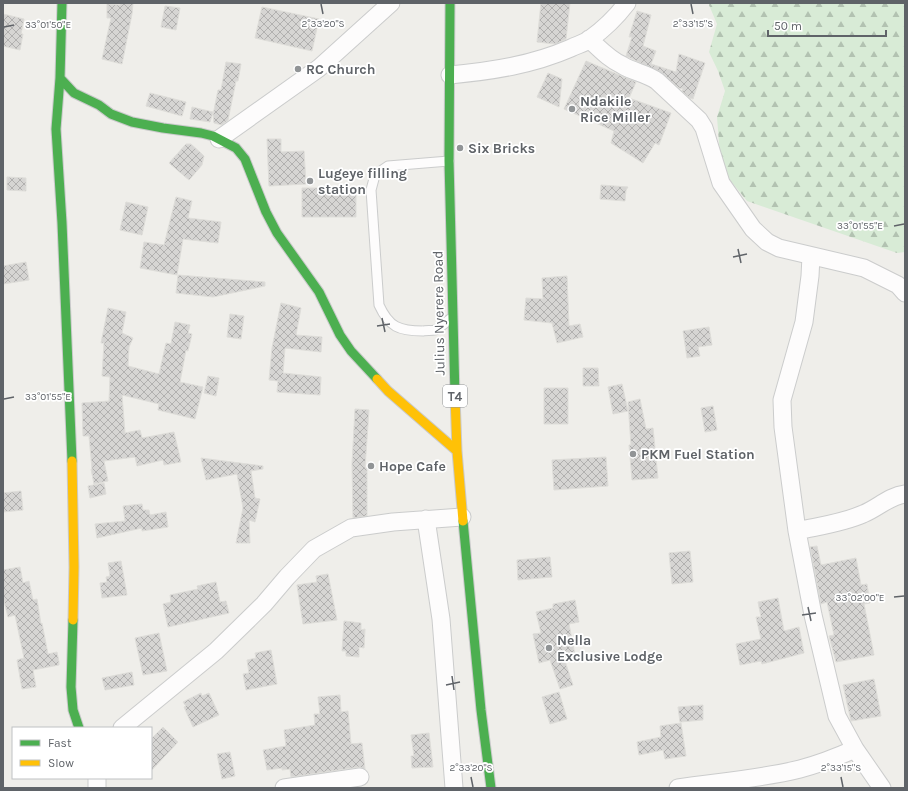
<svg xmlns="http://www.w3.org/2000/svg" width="908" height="791" font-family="Karla,sans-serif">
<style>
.forest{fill:url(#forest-firs)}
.building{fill:url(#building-cross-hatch);stroke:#deddd9}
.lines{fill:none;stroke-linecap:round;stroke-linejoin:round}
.lane-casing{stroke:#cbcccc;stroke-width:11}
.street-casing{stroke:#cbcccc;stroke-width:19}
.fast-casing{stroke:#cacacb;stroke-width:11}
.slow-casing{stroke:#cacacb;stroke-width:11}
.lane{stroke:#fdfcfc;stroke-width:9}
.street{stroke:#fdfcfc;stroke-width:17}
.fast{stroke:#4caf50;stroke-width:9}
.slow{stroke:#ffc107;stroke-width:9}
.ticks{fill:none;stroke:#5f6368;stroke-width:1.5}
.poi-dot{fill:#919496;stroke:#fff;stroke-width:1.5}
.labels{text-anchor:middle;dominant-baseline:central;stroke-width:3.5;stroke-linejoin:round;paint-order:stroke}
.shield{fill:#fff;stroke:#8f9295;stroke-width:1}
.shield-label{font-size:13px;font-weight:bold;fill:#5f6368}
.poi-label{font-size:14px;font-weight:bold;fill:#5f6368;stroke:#fff;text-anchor:start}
.street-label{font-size:14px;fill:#5f6368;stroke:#fff}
.ticks-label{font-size:10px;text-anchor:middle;fill:#5f6368;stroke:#fff;stroke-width:3.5;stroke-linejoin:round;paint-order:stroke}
</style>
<defs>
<pattern id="forest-firs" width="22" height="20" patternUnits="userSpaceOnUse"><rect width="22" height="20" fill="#d8ebd6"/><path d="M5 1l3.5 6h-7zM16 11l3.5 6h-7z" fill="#b2c2b1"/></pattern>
<pattern id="building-cross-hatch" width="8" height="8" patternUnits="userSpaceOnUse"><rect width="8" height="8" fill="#d6d5d3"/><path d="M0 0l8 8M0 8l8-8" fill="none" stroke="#b1b0af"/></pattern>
</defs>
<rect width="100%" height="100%" fill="#efeeea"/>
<path class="forest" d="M710,3H905V252L897,253L747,201L721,169L717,117L725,91L718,71L709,52L717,24L709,5Z"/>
<path class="building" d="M120,3H133L132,14L122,64L102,59L111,18H107V4L120,5Z
M541,3H570L566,39L555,44L537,42Z
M165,6L180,8L176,30L161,27Z
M262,7L319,19L312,51L255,38Z
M637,11L651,15L643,46L656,51L651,64L676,72L679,54L705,63L693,99L690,98L682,91L683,89L679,88L662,73L626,56L632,37H629Z
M3,14L24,19L21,34H23L20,50L3,46Z
M586,61L636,82L629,98L671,113L659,145L655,143L643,163L611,143L614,131L564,109Z
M226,62L241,64L238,81H236L228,120L222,125L214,123L213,115L218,90H221Z
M548,73L562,79L559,107L537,97Z
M150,93L186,102L182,116L146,106Z
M192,107L213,112L210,122L190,119Z
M267,139H281V152L304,151L306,184L269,186Z
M186,144H191L204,156L202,165L189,180L169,163Z
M7,177L26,178V191L7,190Z
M601,185L628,187L626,190L625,201L600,199Z
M302,188H356V217H302Z
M176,197L192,201L188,218L221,222L218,243L183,239L177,275L140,268L144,242L164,245Z
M126,202L148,207L142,235L120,230Z
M26,262L29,280L3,284V266Z
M178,275L265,282V286L213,297L176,293Z
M567,276L569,326L580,324L583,337L557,343L552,323L524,320L526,298L543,299L542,278Z
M281,303L301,308L296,335L322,337L321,352L285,348L283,373L321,377L320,395L277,392L278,381L269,380L272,348Z
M108,308L126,312L122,333L133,338L129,347L128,366L159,374L166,343L171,344L175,322L190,325L188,333L192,334L188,351L186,350L180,382L203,387L195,419L158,410L159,404L122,395L125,433L140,430L142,438L174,432L181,462L164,465L163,460L137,466L135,457L104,461L108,481L94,484L91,469H92L89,436H83L82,403L109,401L110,377L102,376L104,343H101Z
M230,314L244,316L241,339L227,337Z
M709,327L712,345L698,347L700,356L687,358L683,331Z
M583,368H598L599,386H583Z
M208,376L219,378L216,396L204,393Z
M622,384L628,411L613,414L608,387Z
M544,388H568V424H544Z
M640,399L646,429L653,428L658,478L632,480L629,445H631L628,402Z
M713,406L717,430L705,432L701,408Z
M355,409L369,410L365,468H367V516L353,518L352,464Z
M606,457L608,486L554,490L552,460Z
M201,458L263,466V469L251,471L255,498L260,499L255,522L249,520L250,543H236L243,508L237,474L206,480Z
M104,483L106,494L90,498L88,486Z
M21,491L23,510L3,512V493Z
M142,504L143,510H149L150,515L166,512L168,527L142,531V528L97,538L95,524L125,521L123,506Z
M817,546L821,565L856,558L861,585L867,584L870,603L864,604L874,655L836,662L829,636L834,635L827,602L821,604L810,547Z
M690,551L693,582L672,584L669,553Z
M550,557L552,577L518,580L517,560Z
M121,561L127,595L102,598L100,583L107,582L106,577L110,576L108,563Z
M20,567L23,583L29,581L33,600L37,599L41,624L42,623L48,654L57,652L59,662V665L33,670L36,687L22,689L17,660L24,658L15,615L8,617L3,597V570Z
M328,574L337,620L303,624L297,585L317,582L316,576Z
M216,582L220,602L226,601L229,613L168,627L163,604L171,602L170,595L198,589L197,586Z
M778,598L784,631L799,627L804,653L762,664L761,661L740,665L736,644L761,639L756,617H761L758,602Z
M575,600L579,622L569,624L575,655L564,658L573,685L560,689L550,660L539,663L533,634L541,633L536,612L553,608V604Z
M344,621L361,623V630L365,629L364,648L359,647V657L346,656V651H342Z
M159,633L167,671L143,675L135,638Z
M271,650L277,684L246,690L243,674L249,673L247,660L256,658L255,653Z
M132,672L134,685L105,690L102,678Z
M874,679L881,716L851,721L843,685Z
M559,692L567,719L550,724L542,697Z
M201,693L202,696L209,693L219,715L193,727L184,707L186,706L183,702Z
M340,695L341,712L348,711L351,744L362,743L365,769L359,767L291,777L290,769L282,770V768L267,770L263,750L286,746L284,730L315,725L314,714H320L318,697Z
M703,705V720L680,722L678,707Z
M681,723L686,756L665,759L663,750L639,755L637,742L661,737L660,726Z
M163,727L178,742L151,771V739Z
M429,733L433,767L412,768L411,756H414L411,735Z
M230,752L235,776L222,779L217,754Z"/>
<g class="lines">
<g class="lane-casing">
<path id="lane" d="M449,161L388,166L375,175L371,190L379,305C389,327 399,331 423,331C426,330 432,331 435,330C440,328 446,322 450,319"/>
</g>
<g class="street-casing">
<path id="street" d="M589,39C600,49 609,59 622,65C633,72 646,73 657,81L699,120L704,128L721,183L753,229L767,242L779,248L864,268L898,285L905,293
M450,75C492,71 532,65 571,48C577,45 585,43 590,39C604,29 617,16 627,3
M219,139L319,68L391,3
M811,256L810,276L804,322L782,400L783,427L797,531L813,615L837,716L855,749L882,788
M426,519L441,619L454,788
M797,531C819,526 843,523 863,514C878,508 889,496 905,494
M122,728L216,651L264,604L287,577L314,549L351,528L393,522L462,517
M97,778V788
M284,788L360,777
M678,788C718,782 760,779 800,769C819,764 837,757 855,749"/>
</g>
<g class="fast-casing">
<path id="fast" d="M62,3L60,78L56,129L62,223L72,461
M450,3L449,161L455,396
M60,78L74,93L99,105L111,114L132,122L163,128L201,133L213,136L236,148L245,159L266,212L277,233L319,292L340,335L351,351L377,379
M463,521L481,710L491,788
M73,620L71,687L73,710L79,728"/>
</g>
<g class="slow-casing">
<path id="slow" d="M377,379L388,391L457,451
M455,396L457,451L463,521
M72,461L74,567L73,620"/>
</g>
<use href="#lane" class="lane"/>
<use href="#street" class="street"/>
<use href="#fast" class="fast"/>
<use href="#slow" class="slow"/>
</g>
<path class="ticks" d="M321,4L323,14M691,4L693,14M4,27L14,25M894,226L904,224M738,249L741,263M733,257L747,254M382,318L385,332M377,326L390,324M4,399L14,397M894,597L904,596M808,607L811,621M802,615L816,613M452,676L454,690M446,685L460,682M471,777L473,787M841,777L843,787"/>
<g class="poi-dot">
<circle cx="298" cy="69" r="4"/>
<circle cx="572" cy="109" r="4"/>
<circle cx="460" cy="148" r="4"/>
<circle cx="310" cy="181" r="4"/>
<circle cx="633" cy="454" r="4"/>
<circle cx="371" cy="466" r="4"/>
<circle cx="549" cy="648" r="4"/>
</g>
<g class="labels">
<rect class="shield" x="443" y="385" width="24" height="22" rx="3"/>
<g class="shield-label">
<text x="455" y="396">T4</text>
</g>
<g class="poi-label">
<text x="306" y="69">RC Church</text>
<text x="580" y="101">Ndakile<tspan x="580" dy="16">Rice Miller</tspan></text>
<text x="468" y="148">Six Bricks</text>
<text x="318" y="173">Lugeye filling<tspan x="318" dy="16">station</tspan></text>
<text x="641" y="454">PKM Fuel Station</text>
<text x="379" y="466">Hope Cafe</text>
<text x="557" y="640">Nella<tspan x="557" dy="16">Exclusive Lodge</tspan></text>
</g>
<g class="street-label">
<text transform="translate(439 313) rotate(-91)">Julius Nyerere Road</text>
</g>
</g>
<g class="ticks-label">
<text x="323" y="27">2°33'20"S</text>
<text x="693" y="27">2°33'15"S</text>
<text x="48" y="28">33°01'50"E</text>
<text x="860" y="229">33°01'55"E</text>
<text x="48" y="400">33°01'55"E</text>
<text x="860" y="601">33°02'00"E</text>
<text x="471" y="771">2°33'20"S</text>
<text x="841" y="771">2°33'15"S</text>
</g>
<rect width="908" height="791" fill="none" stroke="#5f6368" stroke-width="8"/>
<rect x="12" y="727" width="140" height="52" fill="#ffffff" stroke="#bfc1c3"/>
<rect x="20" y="740" width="20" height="6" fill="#4caf50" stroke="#bfc1c3"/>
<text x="48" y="747" font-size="12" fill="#5f6368">Fast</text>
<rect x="20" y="760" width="20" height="6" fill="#ffc107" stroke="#bfc1c3"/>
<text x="48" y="767" font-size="12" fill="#5f6368">Slow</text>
<path d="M768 30v6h118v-6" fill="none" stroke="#5f6368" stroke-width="2"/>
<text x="774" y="30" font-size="12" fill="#5f6368" stroke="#ffffff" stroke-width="3" paint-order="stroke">50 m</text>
</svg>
